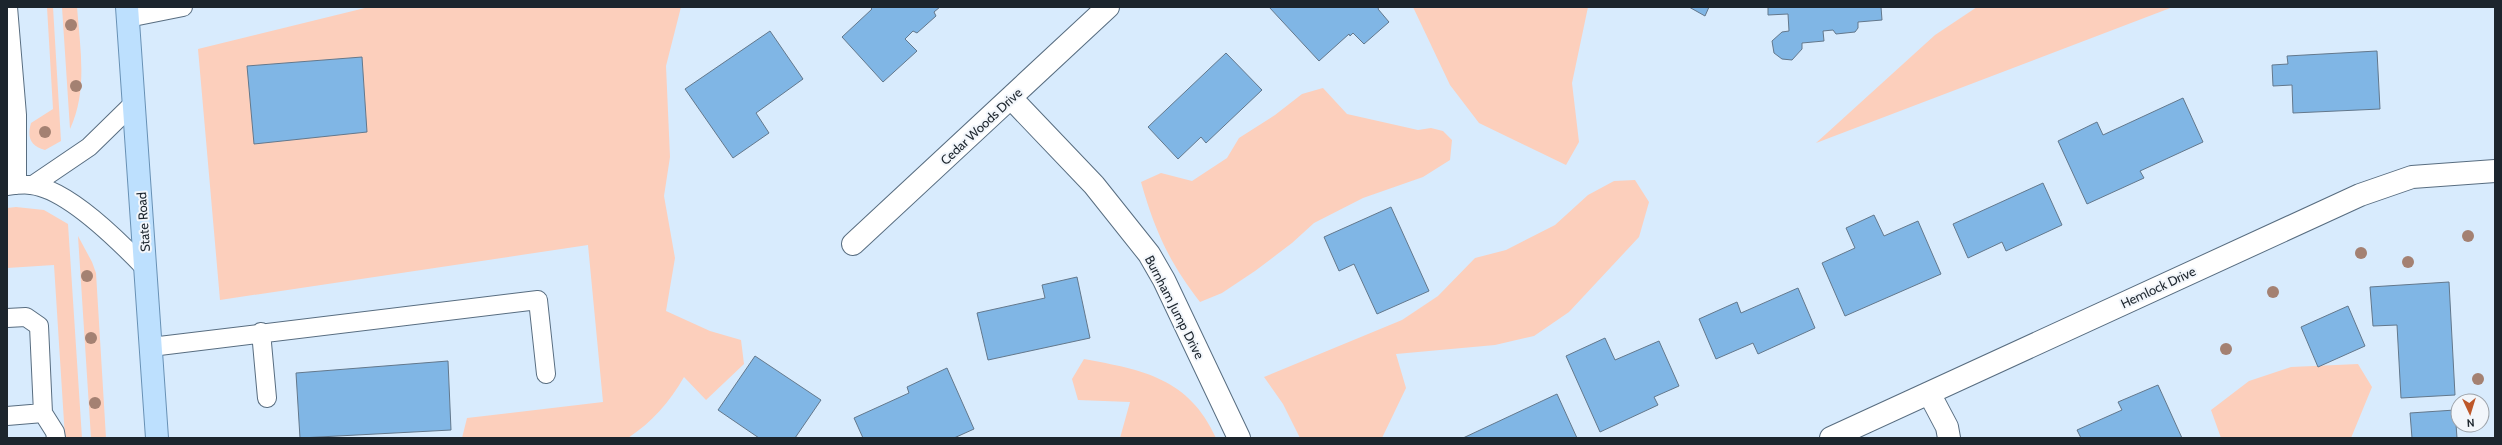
<svg xmlns="http://www.w3.org/2000/svg" width="2502" height="445" font-family="Cabin,sans-serif">
<style>
.green{fill:#fccfbc}
.building{fill:#80b6e5;stroke:#63788c}
.lines{fill:none;stroke-linecap:round;stroke-linejoin:round}
.lane-casing{stroke:#586d80;stroke-width:20}
.street-casing{stroke:#586d80;stroke-width:24}
.primary-casing{stroke:#6891b5;stroke-width:24}
.lane{stroke:#fff;stroke-width:18}
.street{stroke:#fff;stroke-width:22}
.primary{stroke:#bde0fe;stroke-width:22}
.tree{fill:#a48172}
.labels{text-anchor:middle;dominant-baseline:central;stroke-width:4;stroke-linejoin:round;paint-order:stroke}
.street-label{font-size:13px;fill:#1c252d;stroke:#f2f6fb}
</style>
<rect width="100%" height="100%" fill="#d8ebfd"/>
<path class="green" d="M47,7H53L61,141L45,150C30,146 27,137 31,123L53,109Z
M62,7H77C80,48 88,91 70,129Z
M369,7H681L666,66L670,157L664,196L675,258L666,311L710,331L741,340L744,364L706,400L684,377C669,403 652,422 628,438H462L467,418L603,402L588,245L220,300L198,49Z
M1413,7H1588L1572,83L1579,142L1566,165L1479,123L1450,85Z
M1977,7H2173L1816,143L1935,35Z
M1323,88L1347,114L1418,130L1431,128L1443,131L1452,140L1450,160L1423,177L1363,198L1314,223L1292,243L1255,271L1222,293L1200,302C1169,262 1155,231 1141,182L1161,173L1192,181L1227,158L1239,138L1275,115L1302,94Z
M1635,180L1649,202L1639,237L1569,312L1534,336L1495,345L1396,354L1406,388L1382,438H1300L1283,404L1264,377L1402,320L1438,296L1475,258L1506,250L1555,225L1588,195L1614,181Z
M16,207L44,210L68,224L82,438H65L54,265L7,268V208Z
M78,236L92,262L96,273L106,438H91Z
M1084,359C1143,370 1189,378 1216,438H1120L1130,402L1078,400L1072,379Z
M2358,364L2372,387L2351,438H2221L2211,410L2249,381L2291,367Z"/>
<path class="building" d="M870,7H940L934,12L936,16L917,33L913,31L905,39L917,51L883,82L842,37L872,9Z
M1269,7H1379L1378,9L1389,22L1364,44L1353,33L1350,36L1349,34L1319,61Z
M1689,7H1709L1705,16Z
M1768,7H1881L1882,20L1858,22V28L1855,32L1836,34L1833,30L1823,31L1824,41L1802,43V49L1792,60L1782,59L1774,53L1772,41L1782,32L1789,31L1788,14L1768,15Z
M770,31L803,79L756,113L769,133L733,158L685,89Z
M2377,51L2380,109L2293,113L2292,85L2273,86L2272,65L2288,64L2287,56Z
M1226,53L1262,90L1206,143L1201,137L1178,159L1148,127Z
M362,57L367,132L254,144L247,66Z
M2183,98L2203,142L2140,171L2144,178L2087,204L2058,141L2097,122L2103,135Z
M2043,183L2062,225L2006,251L2002,242L1968,258L1953,224Z
M1391,207L1429,291L1377,314L1354,264L1339,271L1324,237Z
M1874,215L1884,236L1918,221L1941,274L1845,316L1822,263L1855,248L1846,228Z
M1077,277L1090,338L988,360L977,313L1045,298L1042,285Z
M2449,282L2455,395L2401,398L2397,325L2373,326L2370,287Z
M1798,288L1815,328L1758,354L1753,343L1716,359L1699,319L1737,302L1741,313Z
M2348,306L2365,346L2318,367L2301,327Z
M1605,338L1615,360L1659,341L1679,386L1654,397L1658,405L1600,432L1566,356Z
M755,356L821,400L795,438H759L718,410Z
M448,361L451,430L300,438L296,373Z
M947,368L974,429L954,438H863L854,418L909,393L907,387Z
M2158,385L2182,438H2081L2077,430L2122,410L2118,402Z
M1557,394L1577,438H1463Z
M2455,410L2457,438H2412L2410,413Z"/>
<g class="lines">
<g class="lane-casing">
<path id="lane" d="M8,7L17,115V185
M128,18L183,7
M33,185L89,147L134,103
M7,186C15,185 24,184 31,185C68,189 121,243 146,269
M7,318L26,317L39,326L43,413L7,416
M261,332L267,398
M151,347L538,300L546,374
M43,413L55,432L56,438"/>
</g>
<g class="street-casing">
<path id="street" d="M1012,99L1094,185L1149,254L1164,280L1239,438
M853,244L1108,7
M1929,393L1947,427L1949,438
M1831,438L2360,195L2412,177L2495,171"/>
</g>
<g class="primary-casing">
<path id="primary" d="M127,7L157,438"/>
</g>
<use href="#lane" class="lane"/>
<use href="#street" class="street"/>
<use href="#primary" class="primary"/>
</g>
<g class="tree">
<circle cx="71" cy="25" r="6"/>
<circle cx="76" cy="86" r="6"/>
<circle cx="45" cy="132" r="6"/>
<circle cx="2468" cy="236" r="6"/>
<circle cx="2361" cy="253" r="6"/>
<circle cx="2408" cy="262" r="6"/>
<circle cx="87" cy="276" r="6"/>
<circle cx="2273" cy="292" r="6"/>
<circle cx="91" cy="338" r="6"/>
<circle cx="2226" cy="349" r="6"/>
<circle cx="2478" cy="379" r="6"/>
<circle cx="95" cy="403" r="6"/>
</g>
<g class="labels">
<g class="street-label">
<text transform="translate(981 126) rotate(-43)">Cedar Woods Drive</text>
<text transform="translate(143 222) rotate(-94)">State Road</text>
<text transform="translate(2158 287) rotate(-25)">Hemlock Drive</text>
<text transform="translate(1175 307) rotate(63)">Burnham Jump Drive</text>
</g>
</g>
<rect width="2502" height="445" fill="none" stroke="#1c252d" stroke-width="16"/>
<g transform="translate(2470 413) rotate(176)"><circle r="19" fill="#f2f6fb" stroke="#9ca2a9"/>
<path d="M0-3L7 15L0 10L-7 15Z" fill="#bd5729"/>
<text y="-6" font-size="11" font-weight="bold" text-anchor="middle" fill="#1c252d">N</text>
</g>
</svg>
